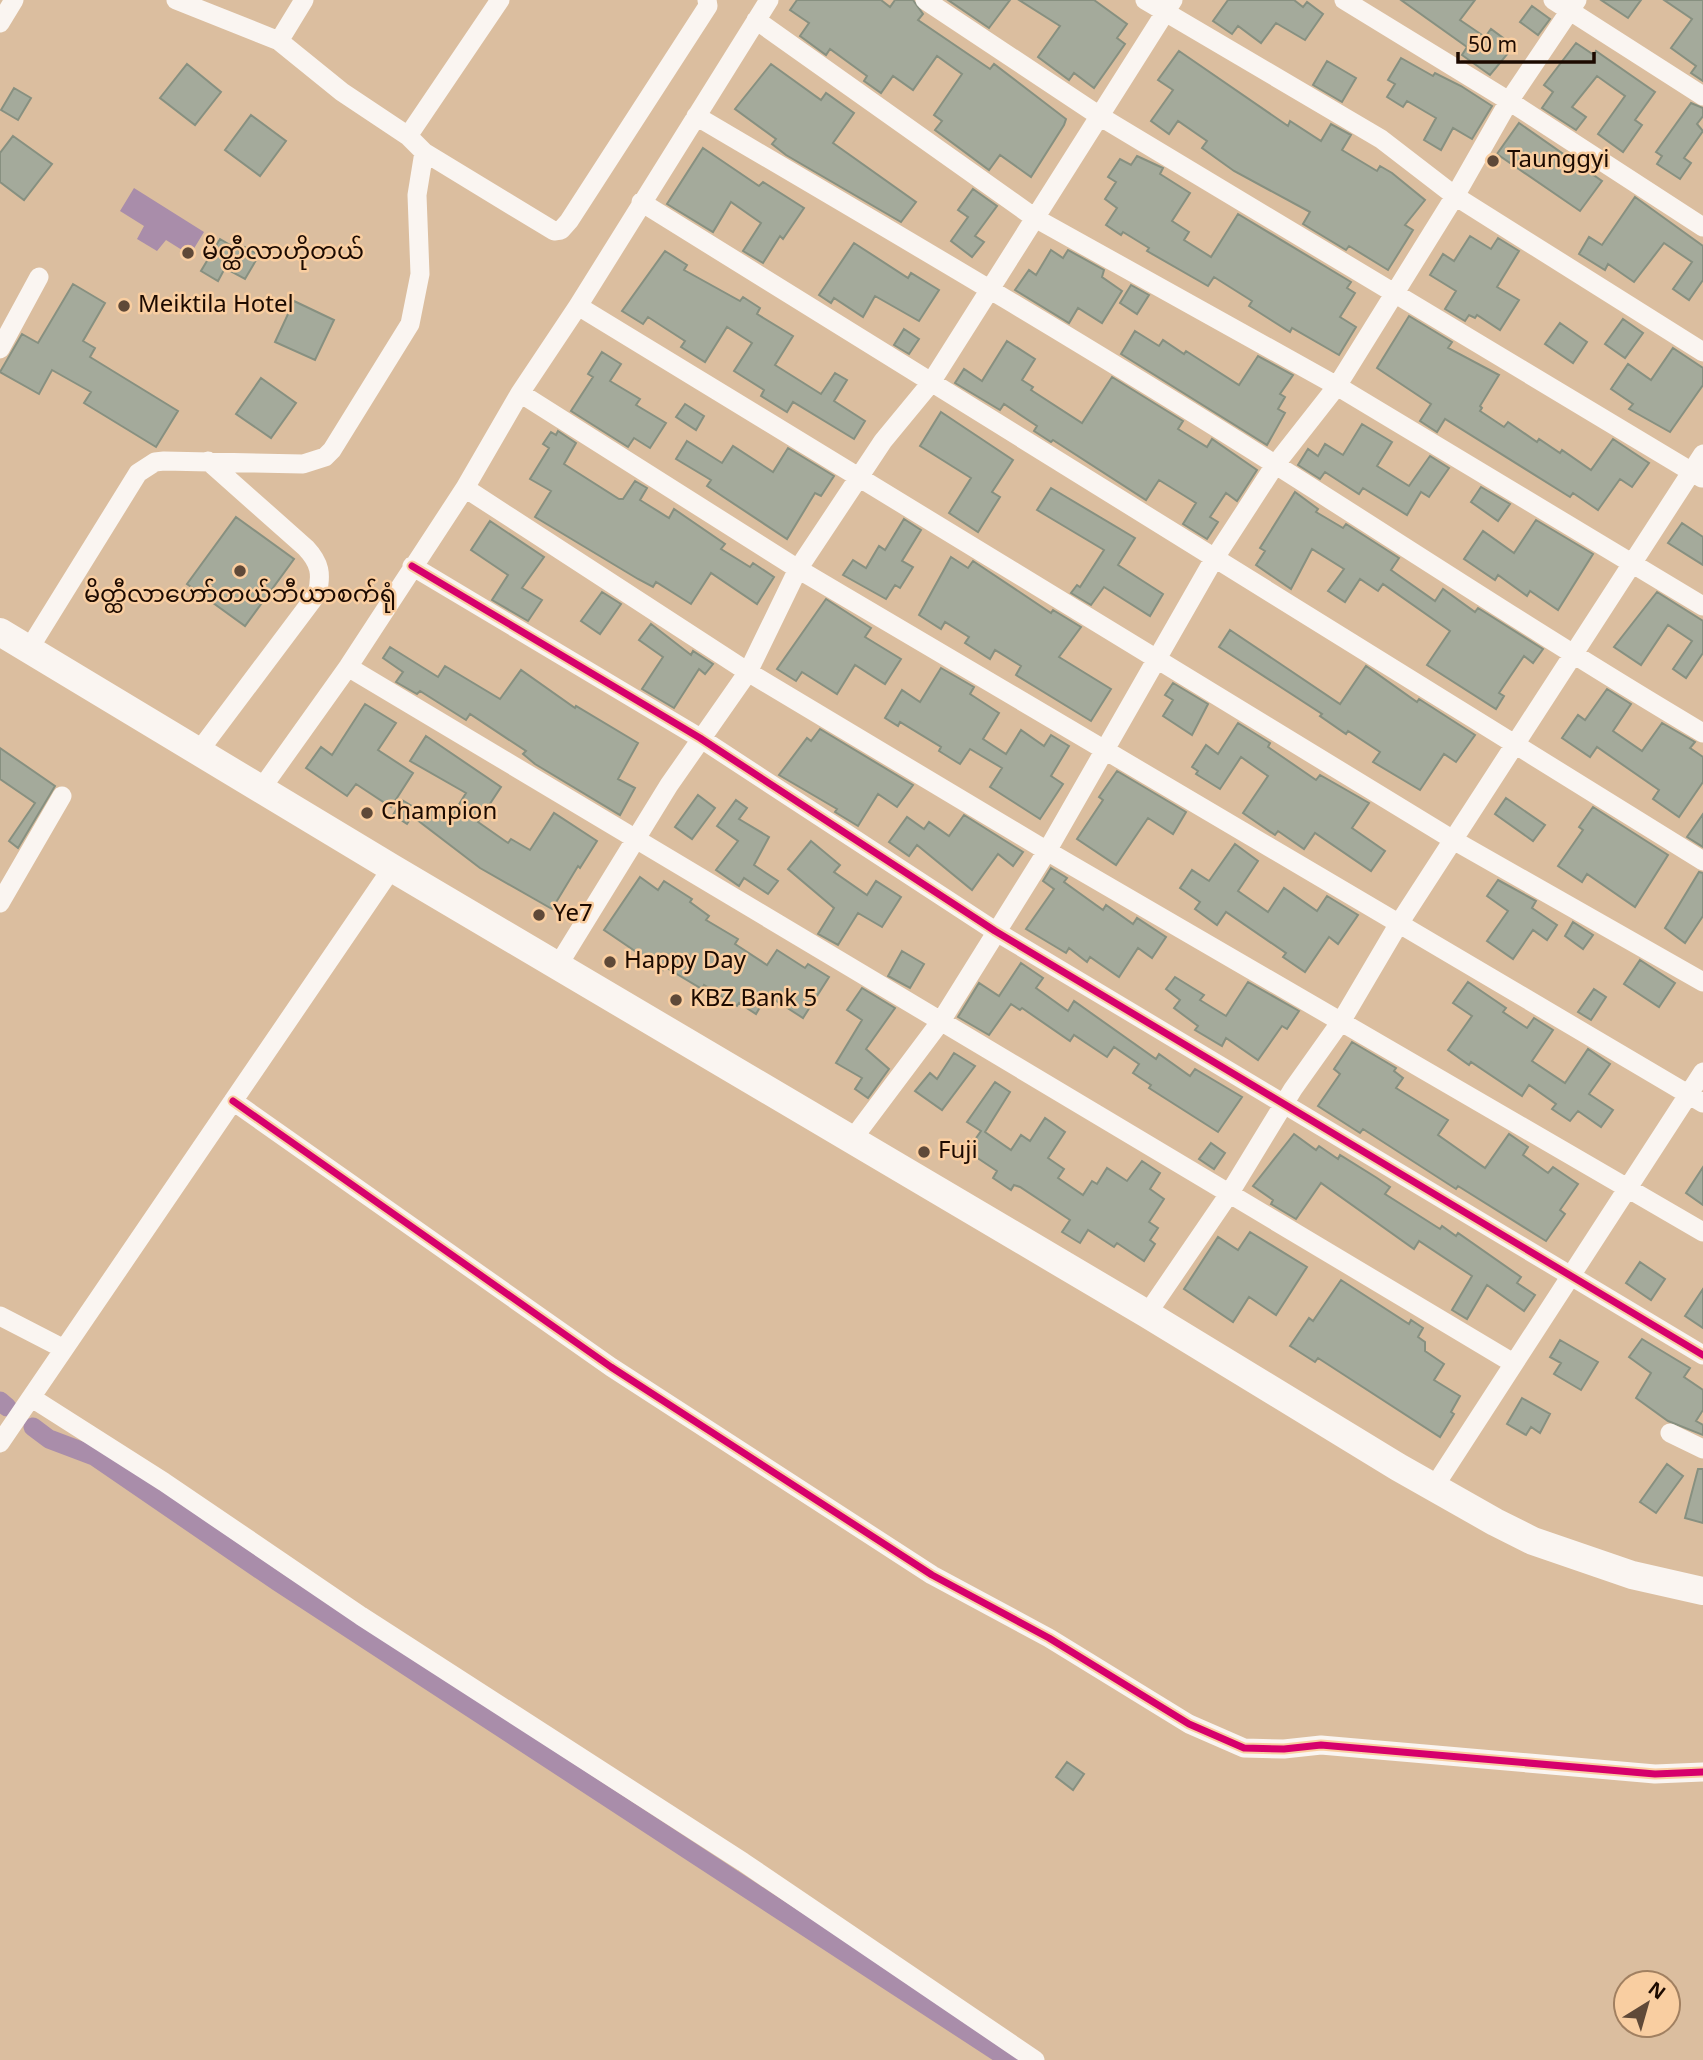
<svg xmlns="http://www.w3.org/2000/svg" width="1703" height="2060" font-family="Georgia,'Noto Sans Myanmar',serif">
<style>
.water{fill:#a98daa}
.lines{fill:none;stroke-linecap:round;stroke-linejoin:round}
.canal{stroke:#a98daa;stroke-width:19}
.building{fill:#a4aa9b;stroke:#879080;stroke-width:2}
.minor{stroke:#faf5f1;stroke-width:19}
.highway{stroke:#faf5f1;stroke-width:28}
.cycleway-casing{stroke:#f9cea1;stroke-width:11}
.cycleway{stroke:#d6006c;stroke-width:7}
.poi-dot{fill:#5f4938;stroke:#f9cea1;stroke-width:2.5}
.labels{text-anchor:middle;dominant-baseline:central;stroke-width:5;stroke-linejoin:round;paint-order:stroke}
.poi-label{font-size:24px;fill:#1c0a00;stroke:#f9cea1;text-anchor:start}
</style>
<rect width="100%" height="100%" fill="#dbbe9f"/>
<path class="water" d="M134,188L204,232L190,255L166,240L157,251L137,239L144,226L120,211Z"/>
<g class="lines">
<path class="canal" d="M0,1401L7,1407
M33,1427L49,1439L94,1456L278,1582L1010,2060"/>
</g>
<path class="building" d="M797,0H881L890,7L895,0H913L923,14L918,20L990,69L994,64L1066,119L1064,125L1031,177L1000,155L989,170L935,130L942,121L934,115L962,74L937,56L913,90L893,76L881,93L864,81L867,76L830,49L826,55L800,36L809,23L790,10Z
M948,0H1010L989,28Z
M1019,0H1094L1127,24L1117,38L1125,44L1094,88L1074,73L1069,80L1038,57L1060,26Z
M1228,0H1294L1303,7L1307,2L1323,14L1305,40L1276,23L1261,43L1238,26L1232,34L1213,21Z
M1401,0H1475L1460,20L1485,37L1491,29L1514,46L1490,75L1462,55L1467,47Z
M1601,0H1641L1628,18Z
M1664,0H1703V81L1691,73L1696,66L1671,48L1692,19Z
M1532,6L1550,19L1538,35L1520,22Z
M1576,43L1594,55L1596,51L1655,92L1635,120L1642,125L1623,152L1598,134L1625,96L1597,76L1572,107L1586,117L1576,130L1542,108L1553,92L1544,85Z
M1179,51L1288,126L1290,121L1321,141L1331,124L1351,135L1342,150L1377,171L1380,166L1392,173L1425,200L1405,225L1413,230L1388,270L1349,246L1346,250L1303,224L1310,212L1234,171L1202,148L1207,141L1178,121L1169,134L1151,121L1173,90L1158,80Z
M1401,58L1433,76L1435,73L1461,86L1492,106L1472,139L1453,128L1441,150L1424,140L1436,118L1407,101L1403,107L1387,97L1395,84L1388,80Z
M1327,61L1356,78L1342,102L1313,85Z
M187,64L221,92L195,125L160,98Z
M771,64L821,100L826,93L854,113L833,143L916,202L901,222L786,155L772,144L776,139L735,109Z
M14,88L31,98L18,120L1,110Z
M1691,103L1703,108V116L1697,124L1703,131L1684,158L1691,163L1680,179L1657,164L1662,156L1656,152Z
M251,115L286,141L260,176L225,150Z
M1519,123L1602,181L1580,211L1497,154Z
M13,136L52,164L24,200L0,182V153Z
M703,148L759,186L763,182L804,208L783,239L780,236L763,263L743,251L761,223L731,202L713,232L667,204Z
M1137,156L1163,168L1160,174L1190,193L1172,221L1189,232L1184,240L1211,257L1238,214L1351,282L1347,288L1355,293L1340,317L1356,327L1339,355L1292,328L1290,332L1249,306L1252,301L1214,277L1208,286L1147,251L1149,248L1123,232L1121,235L1106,225L1117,208L1105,199L1116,182L1108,177L1120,159L1131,165Z
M973,189L997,206L975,236L984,242L972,257L951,241L968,217L958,210Z
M1635,197L1703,246V280L1689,300L1673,289L1692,262L1664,243L1634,282L1608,264L1605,270L1579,254L1589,237L1602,245Z
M1470,236L1491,249L1498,238L1519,251L1497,287L1519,300L1500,330L1477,315L1475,318L1469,315L1465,321L1445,309L1456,291L1430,275L1443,254L1454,261Z
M220,239L242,252L245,247L259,255L245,279L225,268L218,281L201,271Z
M854,243L908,278L911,273L939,290L919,321L875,296L863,317L834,298L831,303L819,295Z
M1051,250L1063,258L1068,250L1104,270L1102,277L1122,291L1102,323L1078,308L1069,323L1015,290L1029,270L1036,275Z
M665,251L687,265L684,270L740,301L743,297L760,308L757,314L793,336L775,365L821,394L835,373L847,380L834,401L865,421L854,439L793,402L787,412L761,396L764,390L734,371L752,343L727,327L705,362L681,347L685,341L648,317L643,324L622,311Z
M73,284L105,303L83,341L95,348L90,357L178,411L156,447L84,403L91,392L52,370L39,394L0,372L22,334L38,343Z
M1131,285L1149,295L1137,314L1120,303Z
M294,301L334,320L315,360L275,342Z
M1409,316L1452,342L1448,348L1499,375L1480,406L1482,408L1480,411L1504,427L1508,422L1537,442L1539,439L1560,453L1562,450L1591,470L1613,439L1649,463L1632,487L1620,479L1598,510L1573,493L1570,497L1445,419L1437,432L1420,421L1431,404L1377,368Z
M1623,319L1643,333L1625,358L1605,344Z
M1560,323L1587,342L1573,363L1545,344Z
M904,329L919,339L909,354L894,345Z
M1135,331L1159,346L1163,340L1184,354L1186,351L1239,385L1258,356L1293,375L1280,394L1285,397L1278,409L1285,413L1267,445L1121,354Z
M1007,341L1035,359L1022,380L1033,387L1031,390L1082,423L1112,377L1183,421L1178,429L1207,447L1212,439L1257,470L1237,501L1226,493L1210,517L1218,522L1207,539L1183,524L1196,503L1159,480L1146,500L1053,440L1051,442L1034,431L1037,426L1004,404L1000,410L955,383L964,369L982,381Z
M1673,348L1703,368V385L1670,432L1629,409L1633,404L1611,389L1628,364L1651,380Z
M602,352L621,364L610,381L640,399L636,405L666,423L650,448L634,438L628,447L571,411L593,377L588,374Z
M261,378L296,403L271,438L236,414Z
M685,404L704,416L696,430L676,417Z
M941,412L1013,460L992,492L1000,497L978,532L949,513L971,478L920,446Z
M1362,424L1392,442L1377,466L1409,486L1430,456L1449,468L1429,497L1421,492L1407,515L1363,488L1359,494L1325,472L1320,479L1298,465L1308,449L1318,456L1325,444L1343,455Z
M558,431L576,443L564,464L619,499H623L635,481L647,488L640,500L669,518L674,509L725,544L721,549L750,567L753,563L774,577L757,604L711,573L691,604L656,582L653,587L638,579L535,517L551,491L530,479L549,448L543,444L551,432L556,435Z
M687,441L722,463L733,446L773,472L788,448L834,476L821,496L815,493L787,539L707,486L711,480L676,459Z
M1481,487L1510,504L1498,521L1471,502Z
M1051,488L1135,538L1118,565L1163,594L1150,616L1104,587L1091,605L1071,593L1077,585L1080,587L1104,550L1037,510Z
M1295,492L1318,509L1316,512L1343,528L1346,524L1399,558L1391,570L1435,601L1443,589L1475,612L1478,608L1543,649L1533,663L1524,656L1499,693L1504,696L1496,709L1427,665L1450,631L1383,584L1378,591L1360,579L1345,602L1328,591L1344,569L1312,549L1291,589L1256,565L1265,551L1260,548Z
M236,517L294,559L245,626L187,584Z
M904,519L921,530L902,561L913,567L900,588L895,585L886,599L843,575L853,560L866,568L879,546L885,550Z
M1536,520L1593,554L1558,610L1530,591L1527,596L1498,575L1495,580L1464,559L1483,531L1514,553Z
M490,521L544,557L522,588L542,600L528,621L492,600L508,575L471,550Z
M1682,523L1703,537V565L1668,543Z
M951,557L968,568L973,561L1051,613L1053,610L1081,627L1059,657L1111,689L1091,721L1016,675L1021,666L995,650L990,659L965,643L969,637L945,622L941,629L919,615Z
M602,592L621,604L600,634L581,621Z
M1657,592L1703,621V653L1686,678L1673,669L1692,641L1668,625L1641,665L1614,647Z
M826,599L871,628L865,637L901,659L885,684L855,665L837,694L802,672L796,681L777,669Z
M651,624L691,655L693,651L713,664L705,674L699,669L674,708L642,689L663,657L639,640Z
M1230,630L1340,704L1366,666L1417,702L1419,699L1475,735L1456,762L1444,754L1420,790L1373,762L1380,752L1348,731L1346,734L1320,716L1322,714L1219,647Z
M390,647L438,677L445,666L500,699L521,670L575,708L576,706L638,743L618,779L635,788L620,815L535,764L523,754L526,751L470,714L466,720L420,691L417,694L396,682L403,672L383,658Z
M941,668L974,687L970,694L999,713L983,739L1006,754L1021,730L1044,746L1051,735L1069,746L1051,776L1063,784L1040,819L990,787L1002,768L970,749L960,764L939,751L941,747L900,722L898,726L885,718L902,690L920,702Z
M1173,683L1208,704L1192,735L1163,716L1173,700L1165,695Z
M1607,689L1631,704L1613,731L1642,751L1662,723L1695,742L1690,748L1703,757V782L1679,817L1653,799L1659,790L1597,747L1590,757L1562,738L1578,715L1585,720Z
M365,704L396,723L378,750L413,773L391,807L356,784L347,796L306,768L321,747L332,755Z
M1238,723L1270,743L1268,747L1316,780L1320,775L1369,803L1352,828L1385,851L1371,871L1315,833L1304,849L1278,831L1275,835L1243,813L1268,776L1241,757L1220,789L1196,774L1198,771L1192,767L1206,745L1218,754Z
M820,729L913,785L897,807L878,794L858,826L835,812L837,809L779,775L807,738L811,741Z
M426,736L501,787L478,822L508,843L511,839L530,850L554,813L597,841L580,868L578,866L552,909L480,868L416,819L426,806L448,822L466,793L410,761Z
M0,748L55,786L18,848L9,841L35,803L0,779Z
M1117,771L1186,812L1173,834L1148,818L1116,865L1077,839L1103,800L1099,797Z
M698,795L715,808L692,839L675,827Z
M1506,798L1545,825L1533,841L1495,814Z
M402,800L417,809L407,824L393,815Z
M736,800L747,808L739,819L769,837L754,865L778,881L768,894L744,878L739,886L716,870L738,841L717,826Z
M1593,807L1668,855L1635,907L1587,874L1582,882L1558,866L1583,830L1579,827Z
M1703,814V847L1687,837Z
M964,815L1023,852L1013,866L998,854L972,890L917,845L909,856L889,842L907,817L924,829L929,822L949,836Z
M811,841L840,865L834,872L867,895L876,881L901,897L882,927L858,913L838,945L818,934L834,908L788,869Z
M1235,844L1258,861L1238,891L1268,912L1284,888L1317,911L1327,896L1358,915L1338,944L1329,937L1305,972L1283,957L1286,953L1226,912L1217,925L1195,909L1200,902L1180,888L1192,870L1209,881Z
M1051,868L1067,878L1064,882L1103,910L1106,905L1133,924L1137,918L1166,937L1152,958L1138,948L1119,977L1090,957L1087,962L1069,948L1066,953L1026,929L1054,889L1043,881Z
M1699,872L1703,873V916L1685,943L1665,928Z
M640,877L658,890L664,881L692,899L690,902L709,916L706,920L738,939L735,944L767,965L777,950L805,968L808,964L829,977L803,1018L767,995L756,1014L739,1003L737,1006L704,985L702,989L665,967L663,970L604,930Z
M1498,880L1536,901L1532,908L1557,925L1547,940L1533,930L1513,959L1487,941L1508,911L1487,896Z
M1573,922L1593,935L1583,949L1565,936Z
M902,951L924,964L910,988L888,976Z
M1640,960L1675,983L1659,1007L1624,984Z
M1021,963L1043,978L1036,988L1068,1011L1074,1001L1156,1059L1159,1054L1190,1076L1195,1069L1242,1097L1218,1132L1149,1088L1151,1085L1133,1073L1139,1064L1114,1047L1107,1057L1074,1035L1070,1041L1022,1008L1020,1010L1011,1004L989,1035L958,1017L979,983L999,996Z
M1175,977L1204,995L1200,1000L1226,1016L1248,982L1299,1011L1287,1029L1282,1026L1258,1060L1226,1038L1222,1046L1195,1030L1198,1026L1174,1008L1180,1000L1166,989Z
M1468,982L1506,1008L1503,1012L1527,1028L1534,1018L1553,1030L1532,1061L1565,1083L1588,1049L1610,1064L1589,1094L1613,1110L1601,1127L1578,1111L1570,1121L1552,1109L1556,1104L1529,1085L1522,1096L1471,1062L1469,1065L1448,1050L1472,1016L1453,1003Z
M862,988L895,1008L866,1049L889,1069L868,1098L855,1089L862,1078L836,1063L862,1020L847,1010Z
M1594,989L1606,997L1591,1020L1578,1012Z
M1352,1042L1396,1068L1394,1071L1403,1078L1396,1088L1448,1120L1438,1135L1485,1168L1509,1134L1528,1147L1523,1155L1548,1173L1553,1167L1578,1184L1560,1210L1565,1214L1546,1241L1458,1186L1456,1189L1363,1129L1360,1133L1318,1106L1340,1074L1334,1069Z
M954,1053L975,1066L942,1110L915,1091L930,1073L937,1079Z
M995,1082L1010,1092L985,1132L1011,1150L1021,1135L1030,1141L1045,1118L1065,1132L1048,1158L1064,1169L1058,1178L1083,1195L1092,1181L1097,1184L1107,1168L1127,1181L1142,1161L1160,1173L1150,1189L1164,1199L1149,1222L1158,1228L1150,1240L1155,1244L1144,1261L1117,1243L1114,1247L1088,1230L1080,1243L1062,1232L1070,1220L1020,1187L1014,1185L1011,1190L993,1178L997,1171L967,1151L981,1131L967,1122Z
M1294,1134L1316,1150L1319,1146L1338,1159L1340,1155L1377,1178L1390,1187L1385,1194L1440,1229L1442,1226L1456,1236L1458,1233L1521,1277L1517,1283L1535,1295L1524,1311L1487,1285L1467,1319L1452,1310L1472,1276L1419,1241L1414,1249L1321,1183L1296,1219L1271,1204L1273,1200L1253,1186Z
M1211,1143L1225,1153L1214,1169L1199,1159Z
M1703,1167V1205L1686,1193Z
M1250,1232L1307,1267L1276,1315L1249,1297L1233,1322L1184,1289L1218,1237L1238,1250Z
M1640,1262L1665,1279L1651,1300L1626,1283Z
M1341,1280L1409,1324L1411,1320L1423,1328L1418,1337L1425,1342V1351L1444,1364L1434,1380L1460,1396L1451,1412L1454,1414L1440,1437L1318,1358L1315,1362L1290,1346L1309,1318L1313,1321Z
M1703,1289V1328L1685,1316Z
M1642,1339L1690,1368L1684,1377L1703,1390V1410L1696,1421L1703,1425V1435L1668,1421L1636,1398L1651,1373L1629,1357Z
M1560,1340L1598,1362L1581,1390L1554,1374L1561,1363L1550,1357Z
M1522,1398L1550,1414L1540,1433L1531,1427L1526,1435L1507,1424Z
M1667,1464L1683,1476L1656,1513L1640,1502Z
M1698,1469H1703V1523L1685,1518Z
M1067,1762L1084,1774L1073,1790L1056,1777Z"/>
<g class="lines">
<path class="minor" d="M176,0L279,41L342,92L408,136L424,152L554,231L561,230L569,221L708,6L707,0
M925,0L1101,117L1702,478
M1145,0L1381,139L1455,196L1703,352
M1344,0L1509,101L1703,227
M1553,0L1703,96
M756,20L1035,218L1337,386L1703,606
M0,23L14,0
M279,41L304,0
M696,116C890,230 1085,344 1276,465C1418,555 1558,647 1703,733
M408,136L500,0
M641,202L1703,861
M578,306L1455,841L1703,982
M0,349L39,277
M520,393L798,569L1703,1103
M465,488L748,672L1047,851L1703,1232
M412,566L700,738L995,931L1703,1355
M29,649L138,473L155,462L164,461L303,464L325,457L332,450L410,324L420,274L417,195L424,152
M348,667L1513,1363
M199,751L317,594C322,574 320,563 306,548L208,461
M261,789L348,667L465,488L520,393L578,306L769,0
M0,903L62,796
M557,967L669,785L748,672L798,569L883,441L930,384L1173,0
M233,1101L611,1367L932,1575L1049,1638L1189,1724L1244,1748L1284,1749L1321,1745L1655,1774L1703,1772
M851,1141L941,1021L1047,851L1214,559L1275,465L1337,386L1455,196L1509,101L1577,0
M1147,1314L1229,1194L1293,1089L1342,1020L1398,925L1703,454
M0,1316L64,1349
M32,1398L164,1482L361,1616L743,1862L1035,2060
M1670,1433L1703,1449
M0,1443L392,868
M1434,1487L1703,1072"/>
<path class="highway" d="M0,632L392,868L1147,1314L1398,1467L1495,1522L1533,1541L1632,1575L1703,1591"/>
<g class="cycleway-casing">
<path id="cycleway" d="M412,566L700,738L995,931L1703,1355
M233,1101L611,1367L932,1575L1049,1638L1189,1724L1244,1748L1284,1749L1321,1745L1655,1774L1703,1772"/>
</g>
<use href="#cycleway" class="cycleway"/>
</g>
<g class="poi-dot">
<circle cx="1493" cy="161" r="7"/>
<circle cx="188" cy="253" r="7"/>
<circle cx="124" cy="306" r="7"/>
<circle cx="240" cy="571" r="7"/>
<circle cx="367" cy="813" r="7"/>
<circle cx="539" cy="915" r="7"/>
<circle cx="610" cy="962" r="7"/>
<circle cx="676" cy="1000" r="7"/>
<circle cx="924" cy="1152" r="7"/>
</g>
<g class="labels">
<g class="poi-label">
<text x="1507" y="161">Taunggyi</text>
<text x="202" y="253">မိတ္ထီလာဟိုတယ်</text>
<text x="138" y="306">Meiktila Hotel</text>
<text x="240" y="596" text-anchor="middle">မိတ္ထီလာဟော်တယ်ဘီယာစက်ရုံ</text>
<text x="381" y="813">Champion</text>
<text x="553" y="915">Ye7</text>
<text x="624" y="962">Happy Day</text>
<text x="690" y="1000">KBZ Bank 5</text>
<text x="938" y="1152">Fuji</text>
</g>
</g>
<g transform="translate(1647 2004) rotate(37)"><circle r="33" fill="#f9cea1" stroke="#a18061" stroke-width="2"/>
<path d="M0-5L12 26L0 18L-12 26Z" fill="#5f4938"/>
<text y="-10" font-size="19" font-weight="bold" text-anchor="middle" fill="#1c0a00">N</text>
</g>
<path d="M1458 52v10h136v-10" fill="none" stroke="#1c0a00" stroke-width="3.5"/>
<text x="1468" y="52" font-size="21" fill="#1c0a00" stroke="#f9cea1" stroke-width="5" paint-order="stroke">50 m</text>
</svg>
